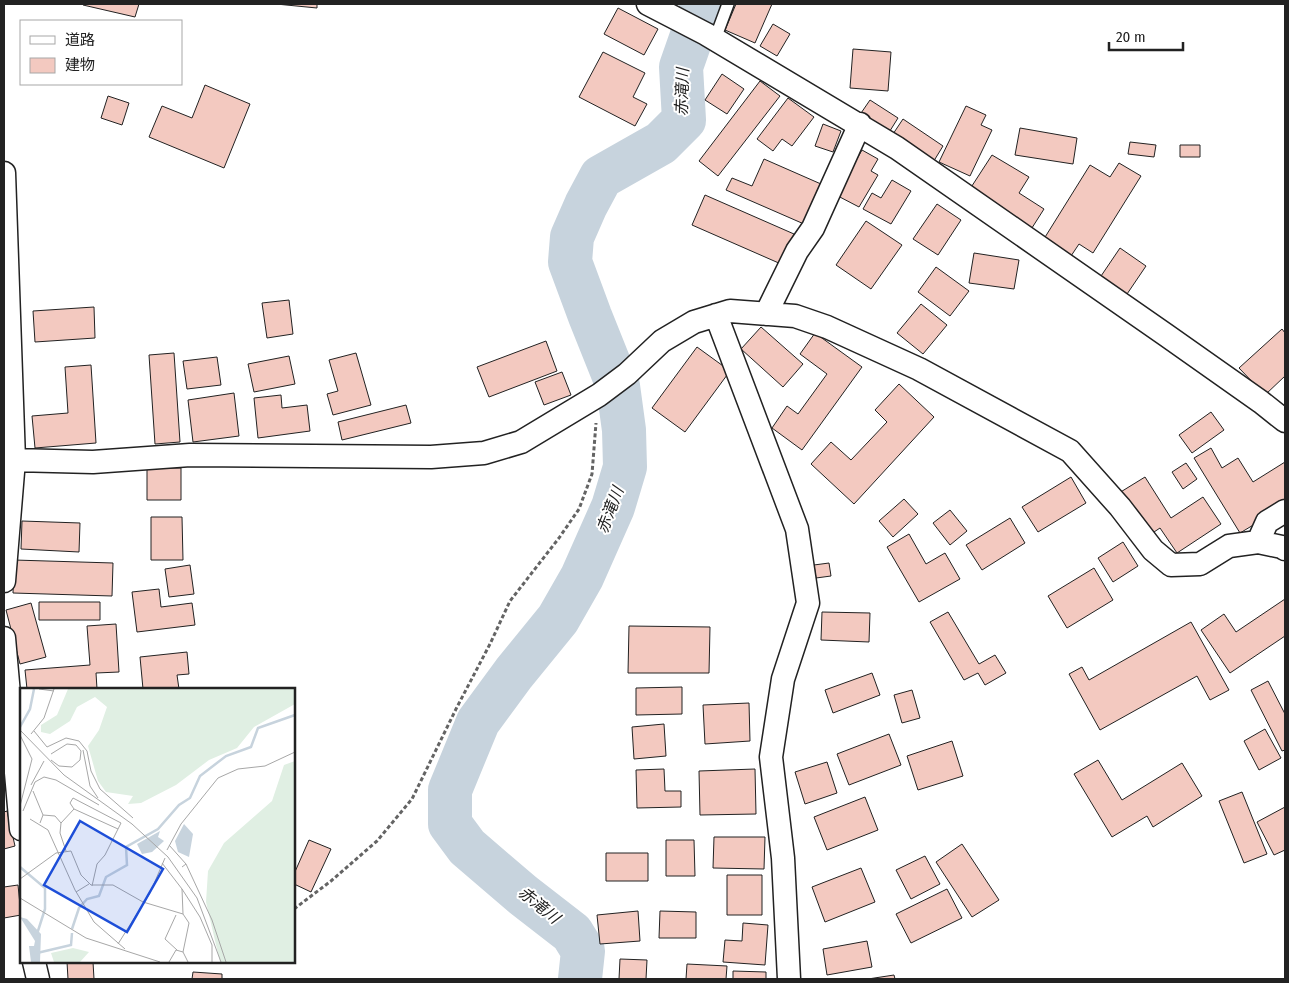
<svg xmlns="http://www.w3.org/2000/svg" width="1289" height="983" font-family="'Fira Sans Condensed','Noto Sans JP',sans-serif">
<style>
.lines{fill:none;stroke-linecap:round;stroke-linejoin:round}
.river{stroke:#c7d3dd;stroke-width:44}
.building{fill:#f3c9c0;stroke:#222}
.lane-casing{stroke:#222;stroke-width:14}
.street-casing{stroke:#222;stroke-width:25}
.path{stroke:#646464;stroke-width:3;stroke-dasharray:4 2.5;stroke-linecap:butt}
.lane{stroke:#fff;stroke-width:11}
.street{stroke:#fff;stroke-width:22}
.labels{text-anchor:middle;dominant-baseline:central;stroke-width:4;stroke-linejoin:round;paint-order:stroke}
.water-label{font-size:16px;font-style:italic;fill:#222;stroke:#fff}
.inset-river{fill:none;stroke:#c7d3dd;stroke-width:2.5}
.inset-road{fill:none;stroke:#a7a7a7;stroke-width:1}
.view{fill:#1d4ed8;fill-opacity:0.15;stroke:#1d4ed8;stroke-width:2.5}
.inset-edge{fill:none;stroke:#222;stroke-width:2.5}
</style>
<rect width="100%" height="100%" fill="#fff"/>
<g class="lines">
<path class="river" d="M580,979L583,951L572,933L523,895L467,847L450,824V790L478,722L514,673L558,619L582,577L613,507L625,467L624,430L618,386L590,316L570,262L572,237L586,205L601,177L661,143L684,120L681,67L703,4"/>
</g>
<path class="building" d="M83,4H139L135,17L83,5Z
M276,4H317V8Z
M736,4H772L755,43L725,30Z
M618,8L658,29L644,55L604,34Z
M773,24L790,34L777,56L760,46Z
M853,49L891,52L888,91L850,88Z
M603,52L645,73L633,97L647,104L635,126L579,97Z
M722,74L744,89L727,114L705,100Z
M760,81L780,96L718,176L699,161Z
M205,85L250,104L224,168L149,137L162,106L192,118Z
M108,96L129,103L122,125L101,118Z
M788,98L814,117L792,146L782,139L773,151L757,139Z
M870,100L898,118L888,134L859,116Z
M966,106L986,115L981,125L992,130L970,176L939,162Z
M903,119L943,146L932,164L891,137Z
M823,124L841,131L833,152L815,146Z
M1020,128L1077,138L1073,164L1015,155Z
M1130,142L1156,145L1154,157L1128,154Z
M1180,145H1200V157H1180Z
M862,150L878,159L871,171L878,175L859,207L836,195Z
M992,155L1029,177L1019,193L1044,209L1030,231L968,192Z
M764,159L821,184L804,224L726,190L732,178L752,186Z
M1119,163L1141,176L1093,253L1079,244L1069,259L1042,242L1090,165L1110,177Z
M892,180L911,191L891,224L863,209L872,193L881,198Z
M705,195L794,234L781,264L692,225Z
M937,204L961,220L938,255L913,239Z
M866,221L902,245L871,289L836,265Z
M1120,248L1146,266L1125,297L1099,279Z
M974,253L1019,260L1014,289L969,283Z
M936,267L969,291L950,316L918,292Z
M289,300L293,334L267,338L262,303Z
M921,304L947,325L923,354L897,333Z
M94,307L95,338L35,342L33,311Z
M761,327L803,364L783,387L741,349Z
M1282,329L1285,333V376L1265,395L1239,368Z
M815,333L862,367L802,450L772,428L787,406L798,414L827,374L800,354Z
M546,341L557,371L489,397L477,367Z
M697,347L730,371L685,432L652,408Z
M174,353L180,442L155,444L149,355Z
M356,353L371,405L333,415L327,394L338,391L329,360Z
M289,356L295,384L254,392L248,364Z
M217,357L221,385L187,389L183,361Z
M91,365L96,443L35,448L32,416L68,413L65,367Z
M562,372L571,395L544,405L535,382Z
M899,384L934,417L854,504L811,464L831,442L851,460L887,422L875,410Z
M234,393L239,436L193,442L188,400Z
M281,395L282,408L307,405L310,431L258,438L254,398Z
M406,405L411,423L342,440L338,422Z
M1211,412L1224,430L1192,453L1179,435Z
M1211,448L1222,468L1238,458L1253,482L1285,462V506L1240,533L1194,458Z
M1186,463L1197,479L1183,489L1172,472Z
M147,468H181V500H147Z
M1071,477L1086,503L1038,532L1022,507Z
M1145,477L1171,518L1203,497L1221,524L1177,553L1160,528L1148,536L1119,493Z
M904,499L918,514L893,537L879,521Z
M950,510L967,531L950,545L933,523Z
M151,517H182L183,560H151Z
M1010,518L1025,543L982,570L966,545Z
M22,521L80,523L79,552L21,549Z
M909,534L926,564L945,553L960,579L919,602L887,547Z
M1123,542L1138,566L1113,582L1098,558Z
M14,560L113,563L112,596L13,593Z
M829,563L831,576L816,578L814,565Z
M190,565L194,594L169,597L165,569Z
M1094,568L1113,600L1067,628L1048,596Z
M159,589L161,607L192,603L195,625L137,632L132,592Z
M1285,599V636L1230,673L1201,630L1224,614L1236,632Z
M39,602H100V620H39Z
M31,603L46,657L20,664L6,610Z
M822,612L870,613L869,642L821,640Z
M948,612L979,664L995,655L1006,673L985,685L978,673L964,680L930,622Z
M1191,622L1229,690L1210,700L1197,676L1100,730L1069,674L1082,667L1089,680Z
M116,624L119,672L96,673L97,689H27L25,670L90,665L87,626Z
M629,626L710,627L709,673H628Z
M187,652L189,674L177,675L179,689H143L140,657Z
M872,673L880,695L833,713L825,690Z
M1268,681L1285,714V750L1282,751L1251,690Z
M682,687V714L636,715V688Z
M912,690L920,718L902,723L894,695Z
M749,703L750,741L705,744L703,705Z
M664,724L666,756L634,759L632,727Z
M1265,729L1281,758L1259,770L1244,741Z
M889,734L901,765L849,785L837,754Z
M952,741L963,776L918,790L907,756Z
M1098,760L1122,800L1182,763L1202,796L1153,827L1147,816L1112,837L1074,774Z
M827,762L837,793L805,804L795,772Z
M664,769L665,791H681V807L637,808L636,770Z
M755,769L756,814L700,815L699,771Z
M1242,792L1267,854L1244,863L1219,801Z
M865,797L878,830L827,850L814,817Z
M1285,807V850L1274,855L1257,822Z
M7,811L15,846L4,849V812Z
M714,837H765L764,869L713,868Z
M309,840L331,849L311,892L294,884V874Z
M666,840H694L695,876H666Z
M962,844L999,900L972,917L936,862Z
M606,853H648V881H606Z
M925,856L940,884L911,899L896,870Z
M861,868L875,902L825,922L812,887Z
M727,875H762V915H727Z
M18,885L21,915L4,918V887Z
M947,889L962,918L911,943L896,914Z
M638,911L640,941L600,944L597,915Z
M660,911L696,912V938H659Z
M743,923L768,925L765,965L723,962L725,940L742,941Z
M867,941L872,967L827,975L823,949Z
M620,959L647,960L646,979H619Z
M67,962H93L94,979H68Z
M687,964L727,966L726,979H686Z
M733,971L766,972V979H733Z
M193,972L222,974V979H192Z
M894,975L895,979H868Z"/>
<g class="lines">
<g class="lane-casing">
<path id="lane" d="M715,39L728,4"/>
</g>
<g class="street-casing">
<path id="street" d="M648,4L706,34L897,148L1166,335L1261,402L1285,421
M4,173L14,460L4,581
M766,314L797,251L813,228L860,124
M716,315L797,529L808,603L783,679L771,757L783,858L789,979
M4,462L14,460L93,462L190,455L431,457L484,453L521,442L599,395L627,374L662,341L694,322L730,311L795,316L827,327L919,369L1070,451L1120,507L1153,550L1171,565L1200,564L1229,546L1258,542L1282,547L1285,549
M1258,542L1267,522L1285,511
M4,638L21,829
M34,962L38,979"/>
</g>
<path class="path" d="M294,909L331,881L377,841L412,799L457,707L490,644L510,601L559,538L579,509L592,474L596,423"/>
<use href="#lane" class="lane"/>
<use href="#street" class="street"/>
</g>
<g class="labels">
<g class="water-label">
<text transform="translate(682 92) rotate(-88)">赤滝川</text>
<text transform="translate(610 510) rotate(-69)">赤滝川</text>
<text transform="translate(539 905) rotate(39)">赤滝川</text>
</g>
</g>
<g transform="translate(20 688)">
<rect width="275" height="275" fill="#fff"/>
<path d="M48,1H275V16L234,39L217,60L189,72L156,97L121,115L108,116L113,108L86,104L78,93L68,58L79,42L87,19L75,9L57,19L50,33L30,46L21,44V37L37,27ZM275,73V274H200L186,214L188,183L204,155L252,113L264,77ZM53,260L69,264L60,274H34L31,265Z" fill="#e0efe3"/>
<path d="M164,136L173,146L169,169L158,164L155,153ZM140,143L138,149L144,153L132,164L122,166L117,156ZM0,229L7,231L21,246L20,274H11L9,258H14L15,253Z" fill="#c7d3dd"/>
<path class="inset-river" d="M0,39L10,21L14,1M0,179L25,200V221L17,246M52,241L59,220L67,211L79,208L86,189L107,177L106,159L138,141L159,117L170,110L180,88L206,68L231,59L238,40L275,27M17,265L51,257L52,245"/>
<path class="inset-road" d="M19,1L34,3M0,42L44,87L112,136L148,169L177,210L201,274M14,43L27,59L46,50L59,53L67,63L71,83L80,101L113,130M11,46L24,30L34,1M0,47L12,71L0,118M0,61V77M63,62L70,98L78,110M31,66L47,56L56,57L61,63L60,72L52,79L39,78L31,72M11,97L24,73M13,103L23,127L20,135M54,121L50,115L53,110L101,135L85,167L77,176L72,198M3,123L15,94L24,89L36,92L79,117M23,127L35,128L41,135M10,131L28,142L55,202L74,234L105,261M149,157L166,176L162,179M147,162L161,136L198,90L218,81L245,78L275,64M46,163L40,145L41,135L54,121L98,141M142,175L162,201L163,226M166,176L192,232L206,274M0,191L36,165L51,163L61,187L71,197H93L123,214L163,226L169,235L163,264M162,201L180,229L192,257V274M56,204L69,196M0,210L66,250L140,274M156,227L145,251L157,262M98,256L130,205L145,170M149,274L156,262L163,264L168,274"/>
<path class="view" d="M60,133L143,181L107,244L24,197Z"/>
<rect width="275" height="275" class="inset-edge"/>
</g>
<rect width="1289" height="983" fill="none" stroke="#222222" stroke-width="10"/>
<rect x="20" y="20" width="162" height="65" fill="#ffffff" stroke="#a7a7a7"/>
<rect x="30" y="36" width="25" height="8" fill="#ffffff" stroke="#a7a7a7"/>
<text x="65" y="45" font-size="15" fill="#222222">道路</text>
<rect x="30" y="58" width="25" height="15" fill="#f3c9c0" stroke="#a7a7a7"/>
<text x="65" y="70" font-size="15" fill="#222222">建物</text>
<path d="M1109 42v8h74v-8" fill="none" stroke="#222222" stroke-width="2.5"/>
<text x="1116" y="42" font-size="15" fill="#222222" stroke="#ffffff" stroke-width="4" paint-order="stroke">20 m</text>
</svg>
